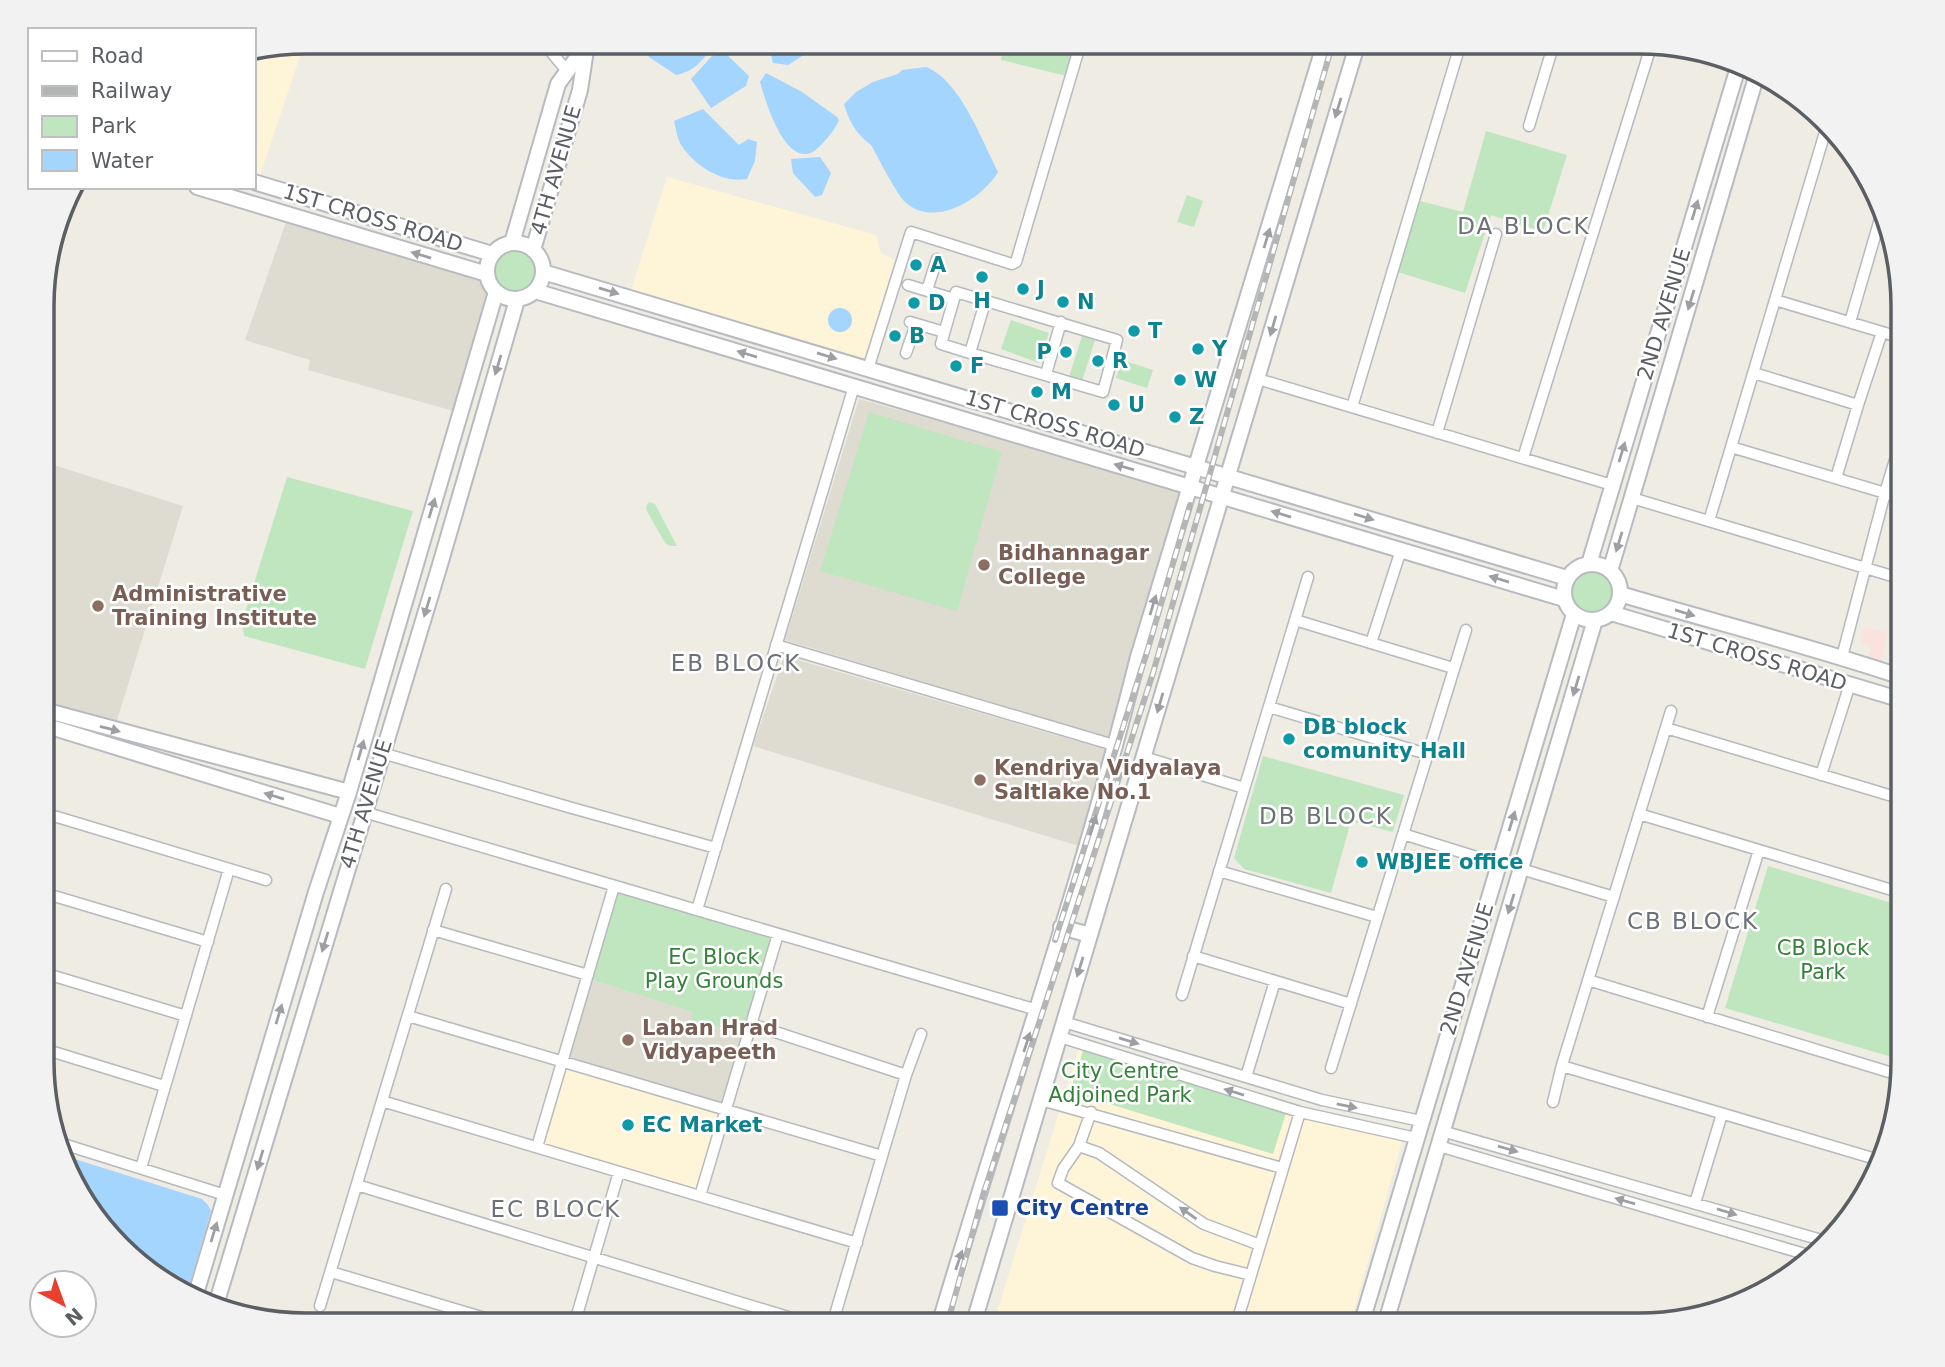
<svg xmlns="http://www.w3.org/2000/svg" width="1945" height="1367" font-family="'DejaVu Sans',sans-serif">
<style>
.commercial{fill:#fef5d9}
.education{fill:#dedbd1}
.medical{fill:#fbe2df}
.green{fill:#c0e6c0}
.water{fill:#a3d5ff}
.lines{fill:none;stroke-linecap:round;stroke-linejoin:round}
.street-casing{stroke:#b6b9bd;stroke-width:13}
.secondary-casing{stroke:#b7babf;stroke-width:18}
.street{stroke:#fff;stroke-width:10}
.secondary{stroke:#fff;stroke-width:14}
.rail-casing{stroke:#b4b5b5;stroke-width:6}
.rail{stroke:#fff;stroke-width:3.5;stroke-dasharray:10;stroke-linecap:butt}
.oneway{fill:#9d9fa2}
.culture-dot{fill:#0f9aa8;stroke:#fff;stroke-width:2.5}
.education-dot{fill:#8d6e63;stroke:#fff;stroke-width:2.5}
.transit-dot{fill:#1a4fb4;stroke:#fff;stroke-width:2.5}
.labels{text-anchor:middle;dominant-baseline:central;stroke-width:5;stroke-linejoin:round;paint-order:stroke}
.street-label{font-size:21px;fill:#5b5f64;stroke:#fff}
.culture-label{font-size:21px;font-weight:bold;fill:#0d838f;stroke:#fff;text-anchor:start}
.education-label{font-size:21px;font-weight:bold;fill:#785e54;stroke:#fff;text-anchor:start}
.park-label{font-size:21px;fill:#348239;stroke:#fff}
.transit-label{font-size:21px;font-weight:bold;fill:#164399;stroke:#fff;text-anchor:start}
.neighbourhood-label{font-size:23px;letter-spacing:2px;fill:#6c7176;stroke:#fff}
.rim{fill:none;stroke:#5b5f64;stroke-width:3.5}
</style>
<rect width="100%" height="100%" fill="#eeece3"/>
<path class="commercial" d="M274,48L300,56L258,181L254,179V52Z
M667,177L876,235L881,253L895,260L864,361L630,293Z
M1088,1043L1403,1138L1350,1325H993L1079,1048Z
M564,1064L723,1112L699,1193L542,1145Z"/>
<path class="education" d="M286,222L480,280L490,296L457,412L308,370L310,360L245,340Z
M859,399L1182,489L1111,739L785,640Z
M44,462L183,506L115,727L44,706Z
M784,656L1107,750L1079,846L753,746Z
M589,979L694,1012L691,1019L744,1034L724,1107L566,1060Z"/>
<path class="medical" d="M1864,627L1887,632L1881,661L1868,659L1871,646L1861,643Z"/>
<path class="green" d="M1005,42H1076L1067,76L1001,60Z
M1486,131L1567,155L1543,232L1491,215L1465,293L1398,272L1420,201L1463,212Z
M1187,195L1203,201L1194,227L1177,222Z
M493 271a22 22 0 1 1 44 0a22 22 0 1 1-44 0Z
M1011,320L1049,333L1039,363L1001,349Z
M1082,336L1095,340L1082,381L1069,377Z
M1122,360L1153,370L1147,388L1116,378Z
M869,412L1002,452L957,611L820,571Z
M287,477L413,511L365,669L244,636L242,622Z
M649,502L655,504L677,546H670L665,543L647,511L646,507Z
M1569 593a22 22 0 1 1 44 0a22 22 0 1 1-44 0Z
M1263,756L1404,795L1393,832L1351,821L1331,893L1244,869L1234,858Z
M1768,866L1902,906V1033L1895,1058L1725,1008Z
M615,890L774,937L744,1034L690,1019L693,1012L589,979Z
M1084,1048L1287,1110L1273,1154L1070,1092Z"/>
<path class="water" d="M642,42H711L713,46C702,61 695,71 676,75L649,57Z
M768,42H824L788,65L773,63Z
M940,42H993L992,46L939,50Z
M724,52L749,76L746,86L711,108L691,79L712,56Z
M926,67C960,80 982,141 998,172C982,199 934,229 905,202C897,195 878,157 871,145C856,134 849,121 844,104L856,92L873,82L898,74L902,70Z
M766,73L802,92L837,117L839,120C835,130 827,139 819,147C788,177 766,103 760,82Z
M703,109L739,145L748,139L757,142L755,161L747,179C722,184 692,164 680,143C677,137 676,129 674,121Z
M820,157L831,173L822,195L815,197L793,173L791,159Z
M828 320a12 12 0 1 1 24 0a12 12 0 1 1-24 0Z
M65,1156L202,1199L208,1205L211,1211L187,1293L146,1271L77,1193Z"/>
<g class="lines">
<g class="street-casing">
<path id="street" d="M546,42L552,53L567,71
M1529,126L1554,43
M908,285L954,299
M927,290L937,259
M1775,300L1902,338
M910,322L944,332
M1850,322L1882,212
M906,353L916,324
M970,353L941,344L956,292L1117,340L1103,392L970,353L986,299
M868,369L911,232L1012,264L1016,262L1081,42
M1754,373L1858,405L1836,478
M1046,374L1061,322
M1258,379L1612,485
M1858,405L1882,332
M1352,407L1461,42
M1437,433L1496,234
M1731,447L1902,498
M1523,458L1652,43
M1632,498L1902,579
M1709,521L1826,129
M1295,620L1453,668
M1371,643L1401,550
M776,645L1117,746
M1842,657L1885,493L1902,437
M1269,707L1427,754
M1666,728L1902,799
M382,753L572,808L716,848
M1144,757L1244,788
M1821,775L1850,684
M364,812L1037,1010
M44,813L266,880
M1639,814L1902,893
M1403,834L1499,864
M1521,869L1614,897
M1219,871L1377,917
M44,893L208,942
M697,910L854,386
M433,930L588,975
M1193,956L1351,1004
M44,973L186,1016
M1588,980L1902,1076
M1182,995L1308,577
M408,1016L882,1156
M1707,1017L1759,850
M1064,1022L1322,1100L1421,1121
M751,1024L906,1075
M1060,1037L1300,1112L1416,1138
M44,1049L164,1086
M1562,1066L1879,1160
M1331,1068L1466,630
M1246,1077L1275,981
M1041,1100L1282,1168
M382,1101L857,1243
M1553,1102L1562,1065L1671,711
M1442,1131L1825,1241
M60,1143L225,1195
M1079,1146L1091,1112
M1439,1146L1808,1255
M537,1147L614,886
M141,1168L229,869
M1876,1171L1901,1085
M357,1185L814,1325
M700,1196L778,934
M1695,1203L1722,1114
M331,1272L508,1325
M1251,1275L1215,1266L1192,1258L1058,1183L1063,1169L1079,1146L1099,1153L1204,1224L1260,1245
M320,1306L446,889
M574,1325L619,1172
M832,1325L906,1075L921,1034
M1236,1325L1300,1112"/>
</g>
<g class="secondary-casing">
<path id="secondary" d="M254,182L492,254
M197,187L487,274
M487 271a28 28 0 1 1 56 0a28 28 0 1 1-56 0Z
M512,243L558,84L588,42
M533,250L580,90L586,50
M543,272L1567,578
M535,291L1564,599
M1564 592a28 28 0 1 1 56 0a28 28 0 1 1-56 0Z
M1589,564L1739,64
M1610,571L1757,74
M1620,594C1714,622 1810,646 1902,677
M1611,613L1902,700
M44,710L349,792
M44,725L340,816
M1061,927L1090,935
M195,1297L316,892L349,792L496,292
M215,1308L439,568L517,300
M939,1325C1005,1102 1082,883 1138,657L1325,42
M973,1325L1358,42
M1361,1325L1574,614
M1385,1325L1595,620"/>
</g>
<use href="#street" class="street"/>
<use href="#secondary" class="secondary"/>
<g class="rail-casing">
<path id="rail" d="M1055,940L1147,652L1190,505
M947,1325L983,1195L1153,673L1333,42"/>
</g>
<use href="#rail" class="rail"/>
</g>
<defs><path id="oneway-solid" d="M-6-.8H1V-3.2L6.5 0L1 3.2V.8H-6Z" transform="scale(1.75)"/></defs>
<g class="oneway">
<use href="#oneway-solid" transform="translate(1338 108) rotate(107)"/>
<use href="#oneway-solid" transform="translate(1695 210) rotate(-73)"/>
<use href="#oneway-solid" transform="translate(1267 238) rotate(-73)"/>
<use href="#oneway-solid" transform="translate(421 255) rotate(-163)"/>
<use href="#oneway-solid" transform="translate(609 291) rotate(17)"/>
<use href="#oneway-solid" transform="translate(1691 300) rotate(107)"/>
<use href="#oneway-solid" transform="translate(1273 326) rotate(106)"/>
<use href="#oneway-solid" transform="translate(747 354) rotate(-163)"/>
<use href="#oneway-solid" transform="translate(827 356) rotate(17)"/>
<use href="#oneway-solid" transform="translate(498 365) rotate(107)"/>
<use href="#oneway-solid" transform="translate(1622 452) rotate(-73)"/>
<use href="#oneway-solid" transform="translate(1124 467) rotate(-164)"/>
<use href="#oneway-solid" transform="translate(432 508) rotate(-73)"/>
<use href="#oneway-solid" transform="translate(1281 514) rotate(-163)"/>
<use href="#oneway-solid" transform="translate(1364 517) rotate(17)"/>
<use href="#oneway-solid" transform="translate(1619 542) rotate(107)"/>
<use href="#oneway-solid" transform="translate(1499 579) rotate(-163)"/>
<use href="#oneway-solid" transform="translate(1153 605) rotate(-73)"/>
<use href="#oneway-solid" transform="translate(427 607) rotate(107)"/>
<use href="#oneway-solid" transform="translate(1685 613) rotate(17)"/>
<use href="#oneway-solid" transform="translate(1576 686) rotate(107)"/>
<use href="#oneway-solid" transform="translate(1160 703) rotate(106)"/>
<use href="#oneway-solid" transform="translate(110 729) rotate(15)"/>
<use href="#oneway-solid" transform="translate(361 750) rotate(-74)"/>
<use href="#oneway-solid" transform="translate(274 796) rotate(-163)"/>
<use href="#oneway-solid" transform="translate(1512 821) rotate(-73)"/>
<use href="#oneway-solid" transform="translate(1093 825) rotate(-73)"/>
<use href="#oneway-solid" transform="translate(1511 904) rotate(107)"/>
<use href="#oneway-solid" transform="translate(325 942) rotate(107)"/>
<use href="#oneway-solid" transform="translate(1080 967) rotate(107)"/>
<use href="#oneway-solid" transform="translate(279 1014) rotate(-73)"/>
<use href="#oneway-solid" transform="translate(1129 1041) rotate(17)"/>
<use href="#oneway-solid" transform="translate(1027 1042) rotate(-72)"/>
<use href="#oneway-solid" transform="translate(1234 1092) rotate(-163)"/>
<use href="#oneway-solid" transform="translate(1347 1106) rotate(12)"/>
<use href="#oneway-solid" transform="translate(1508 1149) rotate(16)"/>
<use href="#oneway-solid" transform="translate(260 1160) rotate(107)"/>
<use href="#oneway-solid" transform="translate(1625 1201) rotate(-164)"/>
<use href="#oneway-solid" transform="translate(1727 1212) rotate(17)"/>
<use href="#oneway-solid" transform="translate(1188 1213) rotate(-145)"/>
<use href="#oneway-solid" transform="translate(214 1232) rotate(-73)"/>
<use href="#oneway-solid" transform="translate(959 1260) rotate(-71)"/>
</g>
<g class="culture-dot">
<circle cx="916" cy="265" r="7"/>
<circle cx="982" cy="277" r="7"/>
<circle cx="1023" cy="289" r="7"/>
<circle cx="1063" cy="302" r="7"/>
<circle cx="914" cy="303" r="7"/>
<circle cx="1134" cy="331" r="7"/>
<circle cx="895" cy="336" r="7"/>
<circle cx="1198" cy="349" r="7"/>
<circle cx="1066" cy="352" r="7"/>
<circle cx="1098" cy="361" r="7"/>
<circle cx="956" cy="366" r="7"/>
<circle cx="1180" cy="380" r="7"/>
<circle cx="1037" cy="392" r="7"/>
<circle cx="1114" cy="405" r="7"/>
<circle cx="1175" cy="417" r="7"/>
<circle cx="1289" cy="739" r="7"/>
<circle cx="1362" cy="862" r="7"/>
<circle cx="628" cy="1125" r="7"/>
</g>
<g class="education-dot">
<circle cx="984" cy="565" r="7"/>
<circle cx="98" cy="606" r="7"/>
<circle cx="980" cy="780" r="7"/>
<circle cx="628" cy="1040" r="7"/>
</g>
<rect class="transit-dot" x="991" y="1199" width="18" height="18" rx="3.5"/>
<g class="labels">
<g class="street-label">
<text transform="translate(556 170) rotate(-74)">4TH AVENUE</text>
<text transform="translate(373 218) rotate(17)">1ST CROSS ROAD</text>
<text transform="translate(1664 314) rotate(-73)">2ND AVENUE</text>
<text transform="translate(1055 424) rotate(17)">1ST CROSS ROAD</text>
<text transform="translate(1757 657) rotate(17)">1ST CROSS ROAD</text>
<text transform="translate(366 804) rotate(-73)">4TH AVENUE</text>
<text transform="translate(1467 969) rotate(-73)">2ND AVENUE</text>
</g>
<g class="culture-label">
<text x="930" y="265">A</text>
<text x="1037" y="289">J</text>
<text x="982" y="301" text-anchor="middle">H</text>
<text x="1077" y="302">N</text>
<text x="928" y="303">D</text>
<text x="1148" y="331">T</text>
<text x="909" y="336">B</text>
<text x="1212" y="349">Y</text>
<text x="1052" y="352" text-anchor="end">P</text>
<text x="1112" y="361">R</text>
<text x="970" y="366">F</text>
<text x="1194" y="380">W</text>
<text x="1051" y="392">M</text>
<text x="1128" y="405">U</text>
<text x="1189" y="417">Z</text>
<text x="1303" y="727">DB block<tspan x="1303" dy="24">comunity Hall</tspan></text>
<text x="1376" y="862">WBJEE office</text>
<text x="642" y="1125">EC Market</text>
</g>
<g class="education-label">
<text x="998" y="553">Bidhannagar<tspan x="998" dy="24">College</tspan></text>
<text x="112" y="594">Administrative<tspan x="112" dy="24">Training Institute</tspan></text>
<text x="994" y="768">Kendriya Vidyalaya<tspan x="994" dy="24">Saltlake No.1</tspan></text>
<text x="642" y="1028">Laban Hrad<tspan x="642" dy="24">Vidyapeeth</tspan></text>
</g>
<g class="park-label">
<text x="1823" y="948">CB Block<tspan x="1823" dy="24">Park</tspan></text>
<text x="714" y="957">EC Block<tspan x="714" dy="24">Play Grounds</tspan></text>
<text x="1120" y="1071">City Centre<tspan x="1120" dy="24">Adjoined Park</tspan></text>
</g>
<g class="transit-label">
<text x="1016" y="1208">City Centre</text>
</g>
<g class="neighbourhood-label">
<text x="1524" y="226">DA BLOCK</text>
<text x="736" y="663">EB BLOCK</text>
<text x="1326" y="816">DB BLOCK</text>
<text x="1693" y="921">CB BLOCK</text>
<text x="556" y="1209">EC BLOCK</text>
</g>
</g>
<path d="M0 0H1945V1367H0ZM306 54H1639A252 252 0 0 1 1891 306V1061A252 252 0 0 1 1639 1313H306A252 252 0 0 1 54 1061V306A252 252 0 0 1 306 54Z" fill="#f2f2f3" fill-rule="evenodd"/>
<path class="rim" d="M306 54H1639A252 252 0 0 1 1891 306V1061A252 252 0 0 1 1639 1313H306A252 252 0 0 1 54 1061V306A252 252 0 0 1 306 54Z"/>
<rect x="28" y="28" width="228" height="161" fill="#ffffff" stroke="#bdbfc1" stroke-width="2"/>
<rect x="42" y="51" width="35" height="10" fill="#ffffff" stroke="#bdbfc1" stroke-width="2"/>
<text x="91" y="63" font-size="21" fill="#5b5f64">Road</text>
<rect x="42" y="86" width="35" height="10" fill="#b4b5b5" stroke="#bdbfc1" stroke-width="2"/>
<text x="91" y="98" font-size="21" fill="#5b5f64">Railway</text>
<rect x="42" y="116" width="35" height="21" fill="#c0e6c0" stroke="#bdbfc1" stroke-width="2"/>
<text x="91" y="133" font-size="21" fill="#5b5f64">Park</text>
<rect x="42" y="150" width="35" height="21" fill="#a3d5ff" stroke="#bdbfc1" stroke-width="2"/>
<text x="91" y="168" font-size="21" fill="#5b5f64">Water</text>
<g transform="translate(63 1304) rotate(139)"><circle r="33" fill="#ffffff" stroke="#bdbfc1" stroke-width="2"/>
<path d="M0-5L12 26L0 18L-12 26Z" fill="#e83f2f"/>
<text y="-10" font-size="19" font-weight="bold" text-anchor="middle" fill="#5b5f64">N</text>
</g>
</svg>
